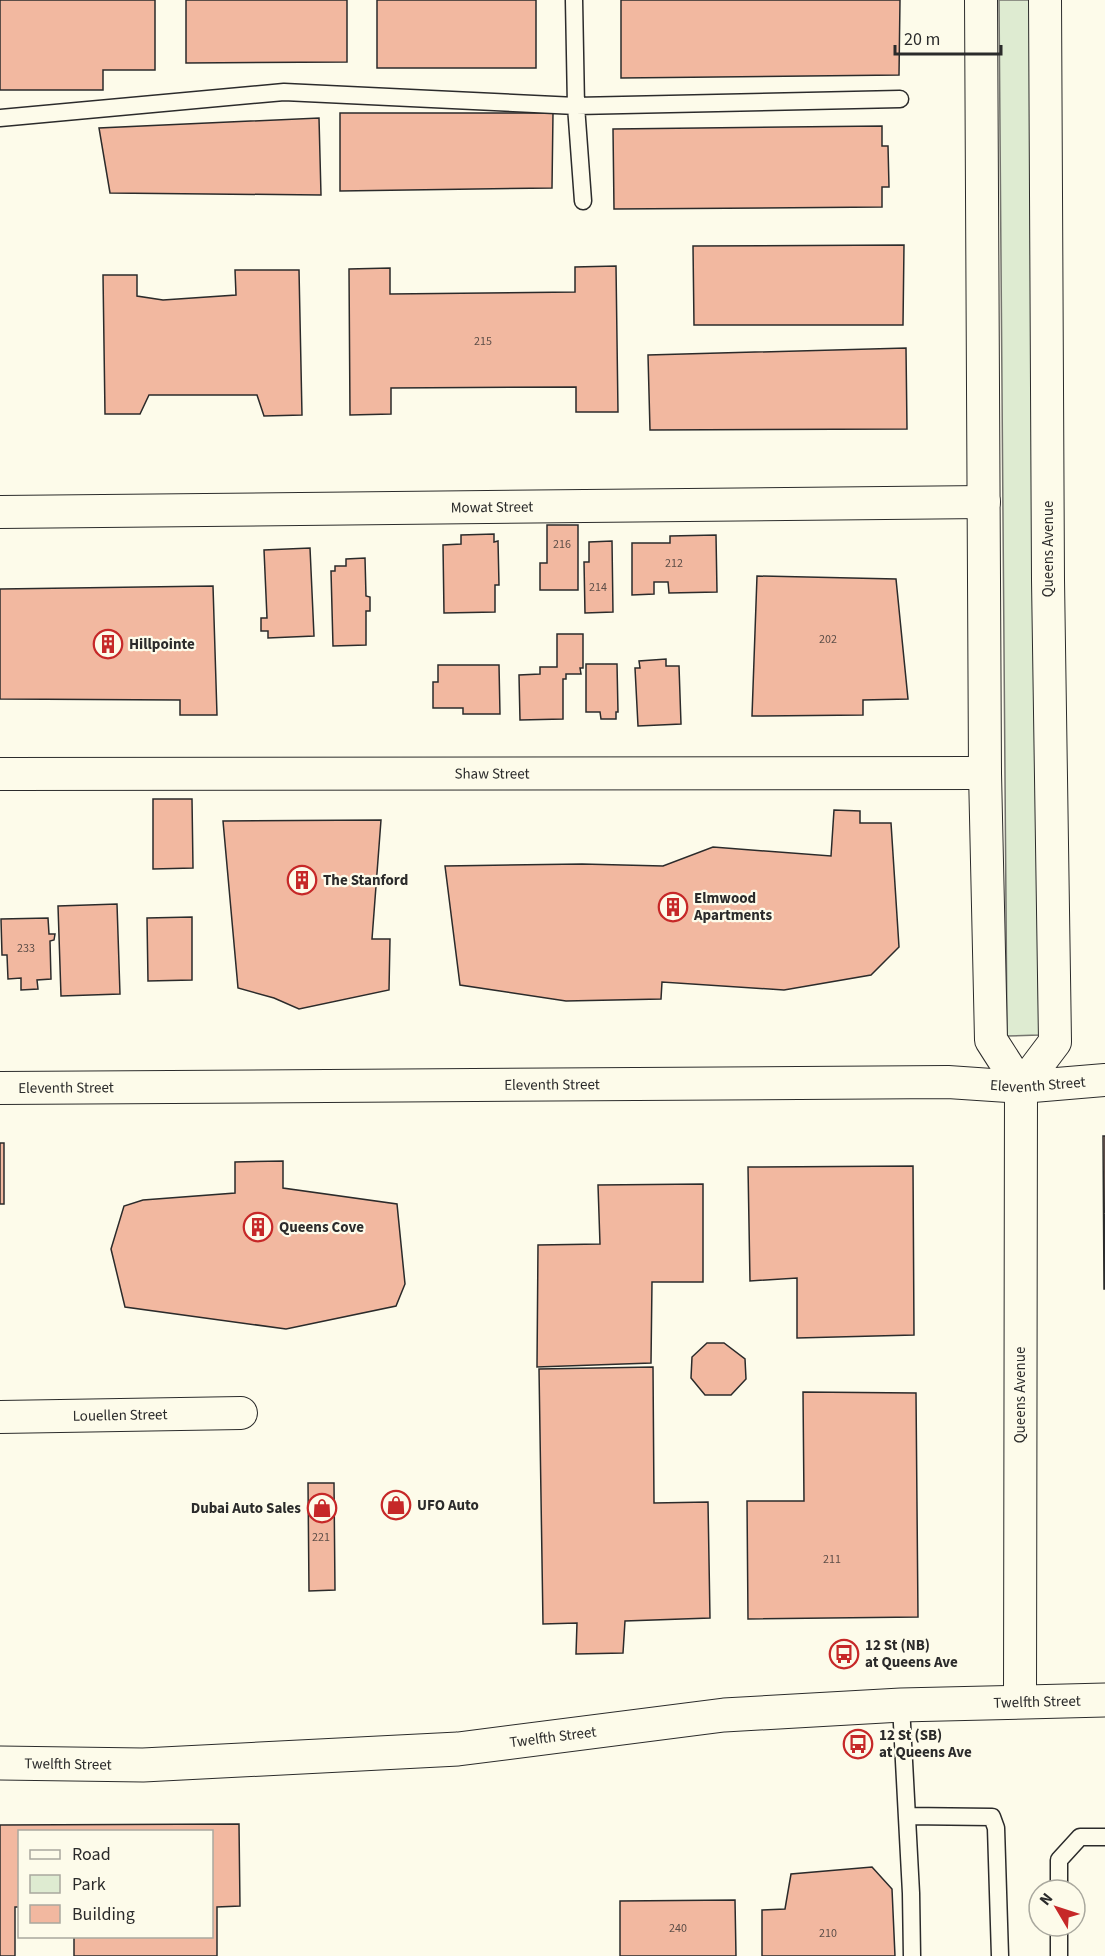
<svg xmlns="http://www.w3.org/2000/svg" width="1105" height="1956" font-family="'Source Sans 3',sans-serif">
<style>
.green{fill:#deebd1;stroke:#74746e;stroke-width:1.5}
.building{fill:#f2b8a0;stroke:#2b2b2b;stroke-width:1.5}
.lines{fill:none;stroke-linecap:round;stroke-linejoin:round}
.lane-casing{stroke:#2b2b2b;stroke-width:19}
.street-casing{stroke:#2b2b2b;stroke-width:34}
.secondary-casing{stroke:#2b2b2b;stroke-width:35}
.lane{stroke:#fdfbea;stroke-width:16}
.street{stroke:#fdfbea;stroke-width:32}
.secondary{stroke:#fdfbea;stroke-width:33}
.labels{text-anchor:middle;dominant-baseline:central;stroke-width:4.5;stroke-linejoin:round;paint-order:stroke}
.number-label{font-size:12px;fill:#5d4e48}
.street-label{font-size:15px;fill:#2b2b2b;stroke:#fdfbea}
.poi-label{font-size:15px;font-weight:bold;fill:#2b2b2b;stroke:#fdfbea;text-anchor:start}
</style>
<rect width="100%" height="100%" fill="#fdfbea"/>
<path class="green" d="M999,0H1030L1039,1035L1007,1036Z"/>
<path class="building" d="M0,0H155V70H103V90H0Z
M186,0H347V62L186,63Z
M377,0H536V68H377Z
M621,0H900L899,75L621,78Z
M340,113H553L552,188L340,191Z
M319,118L321,195L110,193L99,128Z
M882,126V146H888L889,187H882V207L614,209L613,129Z
M904,245L903,325H694L693,246Z
M616,266L618,412H576V387L391,388V414L350,415L349,269L390,268V294L575,292V267Z
M235,270H299L302,415L264,416L257,395H149L140,414H105L103,275H137V296L163,300L236,295Z
M906,348L907,429L650,430L648,355Z
M547,525H578V590H540V563H547Z
M494,534V542L498,541L499,585H495V612L444,613L443,545L461,544V535Z
M716,535L717,592L669,593L668,582H654V594L632,595V543H670V536Z
M612,541L613,612L585,613L584,562H589V542Z
M310,548L314,636L268,638V631H261V618H267L264,550Z
M365,558L366,596L370,597V611H366V645L333,646L331,571H335V566H346V559Z
M757,576L896,579L908,699L863,700V715L752,716Z
M213,586L217,715H180V700L0,699V589Z
M557,634H583V668H580L581,674H566V679H563V719L520,720L519,675L540,674V667H557Z
M666,659V666H679L681,724L638,726L635,668H640L639,661Z
M586,664H617L618,712H616V719H601L600,712H586Z
M438,665H499L500,714H463V708H433V682H438Z
M153,799H192L193,868L153,869Z
M834,810L860,811V823H891L899,947L871,975L784,990L662,982L661,999L566,1001L460,985L445,866L582,864L663,866L713,847L831,856Z
M381,820L372,939H390L389,990L299,1009L274,998L238,988L223,821Z
M117,904L120,994L61,996L58,906Z
M192,917V980L148,981L147,918Z
M48,918L49,934H55L54,940L50,941L51,979L37,980L38,989L21,990V978L8,979L7,955H2L1,919Z
M1103,1136H1105V1289H1104Z
M0,1143H4V1204H0Z
M283,1161V1188L397,1204L405,1284L396,1306L286,1329L125,1307L111,1249L124,1206L143,1200L235,1193V1162Z
M913,1166L914,1335L797,1338V1278L750,1281L748,1167Z
M703,1184V1282H652L651,1363L537,1367L538,1245L600,1244L598,1185Z
M707,1343H724L745,1359L746,1379L731,1395H705L691,1378L692,1357Z
M653,1367L654,1503L708,1502L710,1618L625,1621L623,1653L576,1654L577,1623L543,1624L539,1369Z
M803,1392L916,1393L918,1617L748,1619L747,1501H804Z
M308,1483H334L335,1590L309,1591Z
M239,1824L240,1906L217,1907V1956H74V1936H212V1832H20V1907H15V1956H0V1825Z
M872,1867L892,1889L895,1956H762V1910L785,1909L791,1874Z
M735,1900L736,1956H620V1901Z"/>
<g class="lines">
<g class="lane-casing">
<path id="lane" d="M574,0L576,106L583,201
M0,118L284,92L576,106L900,99
M901,1705L911,1893L912,1956
M907,1816L992,1817L996,1828L1000,1956
M1059,1890V1860L1080,1837H1105
M1059,1926V1956"/>
</g>
<g class="street-casing">
<g id="street">
<path d="M981,0L985,773L991,1040L1021,1087L1020,1702"/>
<path id="s1" d="M0,512L984,502"/>
<path id="s2" d="M0,774L985,773"/>
<path d="M1021,1087L1055,1042L1048,580L1045,0"/>
<path id="s3" d="M0,1088L948,1082L1021,1087L1105,1080"/>
<path id="s4" d="M0,1417L241,1413"/>
</g>
</g>
<g class="secondary-casing">
<g id="secondary">
<path id="s5" d="M0,1763L143,1765L458,1749L724,1715L901,1705L1105,1700"/>
</g>
</g>
<use href="#lane" class="lane"/>
<use href="#street" class="street"/>
<use href="#secondary" class="secondary"/>
</g>
<defs>
<g id="building-ring" transform="scale(1.5)"><circle r="9.5" fill="#fdfbea" stroke="#c62828" stroke-width="1.5"/><path d="M-4-6H4V6H1V3H-1V6H-4ZM-2.5-4.3h1.7v1.8h-1.7ZM.8-4.3h1.7v1.8H.8ZM-2.5-1h1.7V.8h-1.7ZM.8-1h1.7V.8H.8Z" fill="#c62828"/></g>
<g id="shop-ring" transform="scale(1.5)"><circle r="9.5" fill="#fdfbea" stroke="#c62828" stroke-width="1.5"/><path d="M-5-2.5h2.3a2.7 3.5 0 0 1 5.4 0H5L5.5 6h-11ZM-1.5-2.5h3a1.5 2.3 0 0 0-3 0Z" fill="#c62828"/></g>
<g id="bus-ring" transform="scale(1.5)"><circle r="9.5" fill="#fdfbea" stroke="#c62828" stroke-width="1.5"/><path d="M-5-6H5V4H4V6H2V4H-2V6H-4V4H-5ZM-3.5-4V0h7V-4ZM-3.5 1.2v1.5H-2V1.2ZM2 1.2v1.5H3.5V1.2Z" fill="#c62828"/></g>
</defs>
<g fill-rule="evenodd">
<use href="#building-ring" x="108" y="644"/>
<use href="#building-ring" x="302" y="880"/>
<use href="#building-ring" x="673" y="907"/>
<use href="#building-ring" x="258" y="1227"/>
<use href="#shop-ring" x="396" y="1505"/>
<use href="#shop-ring" x="322" y="1508"/>
<use href="#bus-ring" x="844" y="1654"/>
<use href="#bus-ring" x="858" y="1744"/>
</g>
<g class="labels">
<g class="number-label">
<text x="483" y="341">215</text>
<text x="562" y="544">216</text>
<text x="674" y="563">212</text>
<text x="598" y="587">214</text>
<text x="828" y="639">202</text>
<text x="26" y="948">233</text>
<text x="321" y="1537">221</text>
<text x="832" y="1559">211</text>
<text x="678" y="1928">240</text>
<text x="828" y="1933">210</text>
</g>
<g class="street-label">
<text stroke="none"><textPath href="#s1" startOffset="492">Mowat Street</textPath></text>
<text transform="translate(1048 549) rotate(-90)">Queens Avenue</text>
<text stroke="none"><textPath href="#s2" startOffset="492">Shaw Street</textPath></text>
<text stroke="none"><textPath href="#s3" startOffset="1038">Eleventh Street</textPath></text>
<text stroke="none"><textPath href="#s3" startOffset="552">Eleventh Street</textPath></text>
<text stroke="none"><textPath href="#s3" startOffset="66">Eleventh Street</textPath></text>
<text transform="translate(1020 1395) rotate(-90)">Queens Avenue</text>
<text stroke="none"><textPath href="#s4" startOffset="120">Louellen Street</textPath></text>
<text stroke="none"><textPath href="#s5" startOffset="1040">Twelfth Street</textPath></text>
<text stroke="none"><textPath href="#s5" startOffset="554">Twelfth Street</textPath></text>
<text stroke="none"><textPath href="#s5" startOffset="68">Twelfth Street</textPath></text>
</g>
<g class="poi-label">
<text x="129" y="644">Hillpointe</text>
<text x="323" y="880">The Stanford</text>
<text x="694" y="898">Elmwood<tspan x="694" dy="17">Apartments</tspan></text>
<text x="279" y="1227">Queens Cove</text>
<text x="417" y="1505">UFO Auto</text>
<text x="301" y="1508" text-anchor="end">Dubai Auto Sales</text>
<text x="865" y="1645">12 St (NB)<tspan x="865" dy="17">at Queens Ave</tspan></text>
<text x="879" y="1735">12 St (SB)<tspan x="879" dy="17">at Queens Ave</tspan></text>
</g>
</g>
<rect x="18" y="1830" width="195" height="108" fill="#fdfbea" stroke="#a9a89e" stroke-width="1.5"/>
<rect x="30" y="1850" width="30" height="9" fill="#fdfbea" stroke="#a9a89e" stroke-width="1.5"/>
<text x="72" y="1860" font-size="18" fill="#2b2b2b">Road</text>
<rect x="30" y="1875" width="30" height="18" fill="#deebd1" stroke="#a9a89e" stroke-width="1.5"/>
<text x="72" y="1890" font-size="18" fill="#2b2b2b">Park</text>
<rect x="30" y="1905" width="30" height="18" fill="#f2b8a0" stroke="#a9a89e" stroke-width="1.5"/>
<text x="72" y="1920" font-size="18" fill="#2b2b2b">Building</text>
<g transform="translate(1057 1908) rotate(309)"><circle r="28" fill="#fdfbea" stroke="#a9a89e" stroke-width="1.5"/>
<path d="M0-4.5L10 22L0 15L-10 22Z" fill="#c62828"/>
<text y="-9" font-size="16" font-weight="bold" text-anchor="middle" fill="#2b2b2b">N</text>
</g>
<path d="M895 45v9h106v-9" fill="none" stroke="#2b2b2b" stroke-width="3"/>
<text x="904" y="45" font-size="18" fill="#2b2b2b" stroke="#fdfbea" stroke-width="4.5" paint-order="stroke">20 m</text>
</svg>
